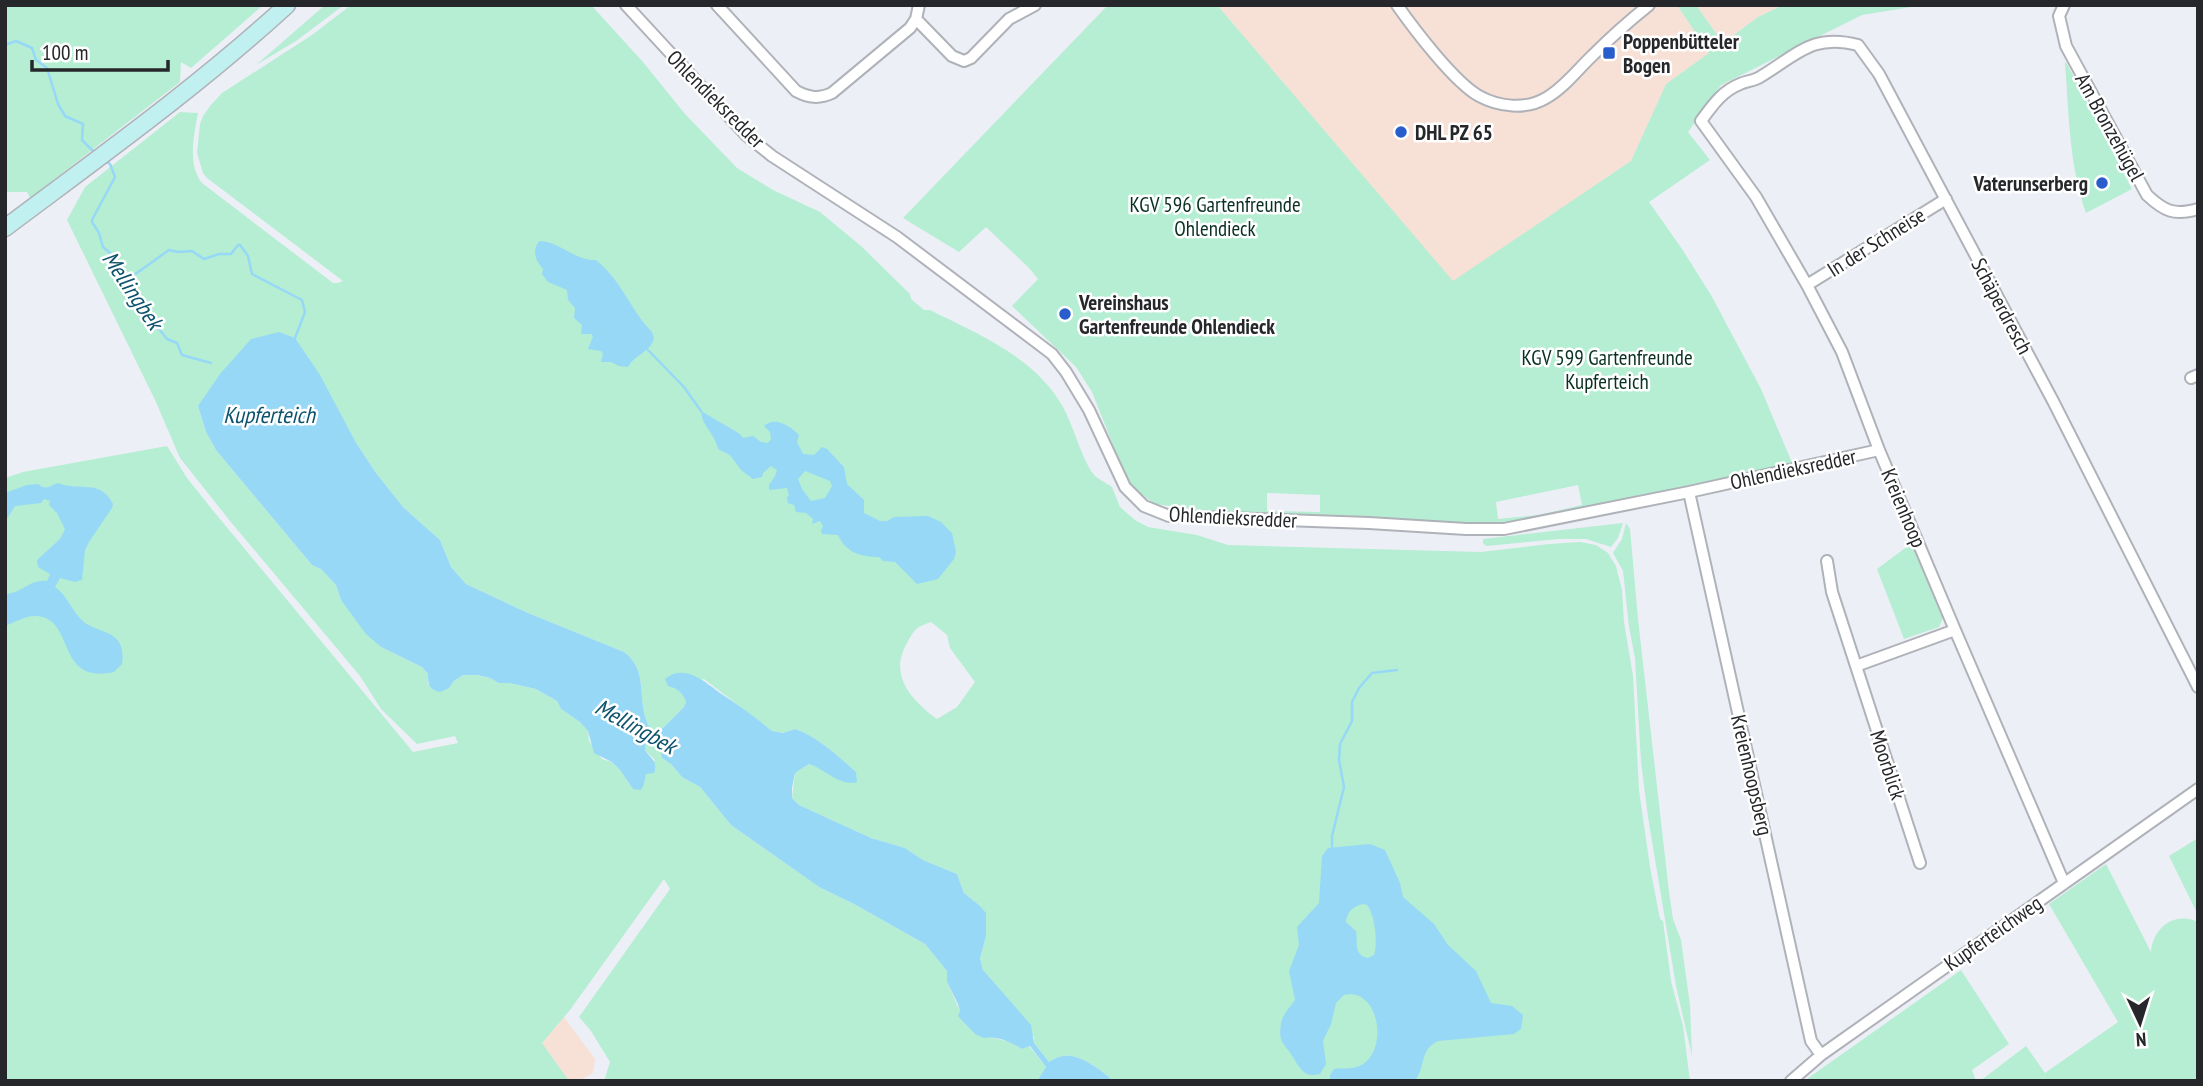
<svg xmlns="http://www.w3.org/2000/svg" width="2203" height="1086" font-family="'PT Sans Narrow',sans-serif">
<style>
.commercial{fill:#f7e0d5}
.green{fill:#b5eed3;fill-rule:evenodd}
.water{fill:#97d8f7;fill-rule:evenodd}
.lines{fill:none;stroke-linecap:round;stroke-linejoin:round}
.stream{stroke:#97d8f7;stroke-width:2.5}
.street-casing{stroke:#afb2b8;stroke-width:14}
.secondary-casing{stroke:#afb2b8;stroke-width:19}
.street{stroke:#fff;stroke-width:10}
.secondary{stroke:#c1f0f1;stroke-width:16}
.poi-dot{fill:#285dcb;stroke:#fff;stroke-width:2.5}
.labels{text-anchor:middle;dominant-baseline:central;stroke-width:5;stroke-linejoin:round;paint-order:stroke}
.poi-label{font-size:21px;font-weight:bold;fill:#26272a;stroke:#fff;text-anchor:start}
.street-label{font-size:21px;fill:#26272a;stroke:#fff}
.park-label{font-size:21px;fill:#093122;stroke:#fff}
.water-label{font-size:23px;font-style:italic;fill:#0d536d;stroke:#fff}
</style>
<rect width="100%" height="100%" fill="#edeff6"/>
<path class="commercial" d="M1217,5H1677L1709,53L1666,84L1631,161L1453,282Z
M1696,5H1783L1758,17L1723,43Z
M564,1017L595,1059L593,1073L578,1081H569L542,1043Z"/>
<path class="green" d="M5,5H263L191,68L181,62L180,82L30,198L27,192H5Z
M325,5H344L296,41L256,65Z
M351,5H591L643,62L685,114L737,168L773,190L820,212L861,246L910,294L911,299L924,310H930C978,334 1035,357 1063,407C1074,427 1079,451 1091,471L1096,477L1112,487L1120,507L1135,520L1148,527L1197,535L1228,545L1481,552L1549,544L1580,542L1596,545L1608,553L1616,566L1622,590L1624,622L1633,676L1639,790L1650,867L1660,919L1663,921L1671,981L1683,1026L1690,1081H1113C1103,1071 1086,1059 1072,1056C1064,1054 1055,1058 1049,1062L1034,1043V1037L1010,1002L983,970L980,958L986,935L979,905L964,893L957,874L923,860L905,848L871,838L799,805L792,798L795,773L809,764L819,767L841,781L856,772C838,756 818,737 795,729L783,733L772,731L704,679L674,687L684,695L686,702L684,707L661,730H651C634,703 651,672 624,652L528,613L466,584L451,567L440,540L403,507L376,473L355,441L198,406L206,432L216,450L312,565L321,569L336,585L341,600L381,647L422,667L428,674V684L449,688L454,681L463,675H476L490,678L499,683H509L536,689L557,701L561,709L580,722L588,731L589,741L602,759L612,762L620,770L633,789L644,784L646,773L655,760L645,750V739H659L662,758L671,764L682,777L700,787L731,825L819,887L854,904L925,944L947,971V982L960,1011L988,1037L1011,1042L1022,1049L1029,1046L1046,1067L1037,1081H604L610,1062L591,1031L579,1017L670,889L664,879L570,1010L542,1043L569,1081H5V478L23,472L167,446L187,478L215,513L413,752L458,743L455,736L417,744L381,709L360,676L230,521L180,458L155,400L67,220L85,187L180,112L198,113C194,135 187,164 202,183L333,283H338L343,281L207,178L203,173L197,153L200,124L203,116L210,106L222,93L312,35ZM931,622L947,635L950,648L975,682L957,707L937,719C912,701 888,675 907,643C915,629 915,628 931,622Z
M1108,5H1217L1453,281L1631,161L1666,84L1709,53L1677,5H1696L1723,43L1758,17L1783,5H1924L1862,15L1721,85L1688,132L1710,160L1649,202L1682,249L1711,295L1761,389L1793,465L1519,524L1475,525L1216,512L1155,504L1129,485L1092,392L1076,367L1012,306L1038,279L1029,268L986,227L959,252L903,218ZM1578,485L1582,505L1539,515L1498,519L1496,502ZM1267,493L1320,495V512L1267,511Z
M2066,62L2132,189L2086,213C2069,166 2069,113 2065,64Z
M1623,523L1618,538L1611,547L1586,539H1559L1486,546L1483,543V539Z
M1626,523L1630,529L1638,619L1669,892L1673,919L1681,940L1690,1005L1692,1056L1676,986L1648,817L1641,762L1635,658L1629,627L1623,571L1613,553L1622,539Z
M1912,543L1943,618L1939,627L1904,639L1877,569Z
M2198,838V915L2169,856Z
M2106,864L2151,952C2153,928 2174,911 2198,922V1081H1980L2026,1046L2045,1073L2118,1022L2049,904Z
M1961,970L2009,1044L1972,1070L1976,1081H1804Z"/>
<path class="water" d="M539,241C560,241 574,261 596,260C623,282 630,310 652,332L654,338C650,353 635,354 628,367L619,366L611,362H601L603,354L601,351L588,349L593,336L591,334H581L582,325L574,318L575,308L568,300L567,290L548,282L542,274L543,269C535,260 532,252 539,241Z
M279,332L295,338L320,375L355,441L376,473L403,507L440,540L451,567L466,584L528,613L624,652C651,672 634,702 651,730H661L684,707L686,702C683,693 677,688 668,686L665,679C685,662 707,684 723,695C740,706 756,718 772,731L783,733L795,729C818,737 838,756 856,772L857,782C840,787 825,769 809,764L795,773L792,788V798L799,805L871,838L905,848L923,860L957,874L964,893L979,905L986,913V936L980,958L983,970L1031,1025L1034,1043L1049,1062C1055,1058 1064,1054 1072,1056C1086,1059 1103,1071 1113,1081H1037L1046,1067L1030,1046L1022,1049C1011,1042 997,1036 984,1038L975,1034L958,1016L960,1011L958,1004L947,982V971L925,944L854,904L819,887L731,825L700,787L682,777L671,764L662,758L658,739H645V750C651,759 658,761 654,773L646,774L644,784L641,790L633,789L620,770L612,762L594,753L588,731L580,722L561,709L557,701L536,689L509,683H499L490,678L477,675H463L454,681L449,688L440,692C429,689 428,685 428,674L422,667L381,647L366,634L341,600L336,585L321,569L312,565L216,450L206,432L198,406L220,374L251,339Z
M701,411L740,434L743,438L753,436L761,442L768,443L771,439L770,432L764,426C775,416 790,426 799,435L797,442L803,454L814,455L822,447L827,449L841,464L844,467L847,484L864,500V513L880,521H887L894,517L928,516L941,522L952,533L956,552L954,559L938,579L917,584L895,562L883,561L879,557C861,557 846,553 838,535L822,534L821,531L823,526L820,521L812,524L813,519L806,513L796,512L794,505L788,503L787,497L789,496L787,488L769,490V485L775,476L777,470L771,466L763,473L762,477L753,479L741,470L730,455L718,449C715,433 702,427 701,411ZM805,471L830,481L832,486L825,498L811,501L802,489L798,479Z
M58,483C80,492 100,478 113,504L112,508L89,542L85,550L82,580L75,582L60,578L55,587C68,596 72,612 84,622C94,630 112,631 119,642C123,649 123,656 122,664L114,672C55,685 76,619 37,616C26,615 15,622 5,626V594C24,593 29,579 47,581L50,574L38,567L37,560L60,539L65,529L57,513L49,505L50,501L44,499L41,503L15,506L5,522V493L27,485L38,484C47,491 49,486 58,483Z
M1370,844L1385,850L1400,883L1403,897L1434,924L1448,945L1476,971L1491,1003L1512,1006L1523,1015L1521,1029L1514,1034L1438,1041C1419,1050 1426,1066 1415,1081H1330V1075L1334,1069C1341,1068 1350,1069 1357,1067C1390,1056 1381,987 1344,995L1336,1003L1331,1024L1323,1041L1326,1064L1320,1074C1303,1079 1299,1066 1291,1054C1283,1043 1278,1041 1281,1024C1282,1015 1290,1007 1295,1000L1289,971L1299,945L1297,927L1319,903L1322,856L1328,848ZM1363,904L1367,905C1375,914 1378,943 1374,955L1368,958C1353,955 1358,942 1356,931L1346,922C1347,912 1353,906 1363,904Z"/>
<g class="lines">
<path class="stream" d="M5,45L16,41L32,48L36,60L47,68L58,104L65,116L83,124L82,140L96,154
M104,160L110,164L115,177L92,220V222L99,233L103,247L116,258L117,270L124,285L167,339L177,343L182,355L211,363
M122,279L134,275L169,250L178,252L192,251L204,259L219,254H231L238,245H240L248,256L252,274L302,300L305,312L295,338
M648,350L684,387L701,411
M1332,847V836L1344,787L1339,760L1340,744L1352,721V702L1359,688L1372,673L1397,670"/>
<g class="street-casing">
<path id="street" d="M626,5L746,135L772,156L897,237L1052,354L1066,372L1089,410L1125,487L1144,506L1169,516L1369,523L1466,529H1504L1689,492L1879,450
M717,5L796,91C809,98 819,99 832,93L910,28L916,19L919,5
M1397,5C1414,29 1454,82 1479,96C1499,107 1526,110 1546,98C1564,88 1578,69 1593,55C1611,37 1629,21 1649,5
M2064,5L2059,16L2066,46L2147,195C2164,211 2174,216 2198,209
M916,19L952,56L964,61L971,58L1009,19L1035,5
M1807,285L1946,199
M2191,378L2198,375
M1689,492L1811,1041L1821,1055
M1827,561L1832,592L1856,666
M1920,863L1856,666L1955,630
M2064,883L1955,630L1879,450L1842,352L1807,285L1756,197L1701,121C1712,106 1722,91 1740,84C1746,81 1754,81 1760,77C1797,55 1812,33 1858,45L1879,74L2053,401L2198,687
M1791,1081L1821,1055L2198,789"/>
</g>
<g class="secondary-casing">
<path id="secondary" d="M5,228C101,156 199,86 287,5"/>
</g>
<use href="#street" class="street"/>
<use href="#secondary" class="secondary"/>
</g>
<g class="poi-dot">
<rect x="1602" y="46" width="14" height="14" rx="3.5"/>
<circle cx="1401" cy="132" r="7"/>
<circle cx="2102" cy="183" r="7"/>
<circle cx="1065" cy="314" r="7"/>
</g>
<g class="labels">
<g class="poi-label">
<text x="1623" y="41">Poppenbütteler<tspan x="1623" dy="24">Bogen</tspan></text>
<text x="1415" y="132">DHL PZ 65</text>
<text x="2088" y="183" text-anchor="end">Vaterunserberg</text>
<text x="1079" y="302">Vereinshaus<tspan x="1079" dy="24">Gartenfreunde Ohlendieck</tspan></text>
</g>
<g class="street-label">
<text transform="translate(716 99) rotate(45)">Ohlendieksredder</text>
<text transform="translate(2110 127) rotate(61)">Am Bronzehügel</text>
<text transform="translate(1876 242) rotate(-32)">In der Schneise</text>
<text transform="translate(2002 306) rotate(62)">Schäperdresch</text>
<text transform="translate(1793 469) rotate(-12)">Ohlendieksredder</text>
<text transform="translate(1904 508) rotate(67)">Kreienhoop</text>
<text transform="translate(1233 517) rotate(3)">Ohlendieksredder</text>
<text transform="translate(1888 765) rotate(72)">Moorblick</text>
<text transform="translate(1752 775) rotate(77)">Kreienhoopsberg</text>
<text transform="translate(1993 933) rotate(-35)">Kupferteichweg</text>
</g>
<g class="park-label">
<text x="1215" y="204">KGV 596 Gartenfreunde<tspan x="1215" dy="24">Ohlendieck</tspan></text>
<text x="1607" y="357">KGV 599 Gartenfreunde<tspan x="1607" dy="24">Kupferteich</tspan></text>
</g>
<g class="water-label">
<text transform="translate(133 290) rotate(56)">Mellingbek</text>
<text x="269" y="414">Kupferteich</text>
<text transform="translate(636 726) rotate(29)">Mellingbek</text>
</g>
</g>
<rect width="2203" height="1086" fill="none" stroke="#26272a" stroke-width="14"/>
<g transform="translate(2140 1023) rotate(176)" stroke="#ffffff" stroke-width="5" paint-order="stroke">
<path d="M0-5L12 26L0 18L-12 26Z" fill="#26272a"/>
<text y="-10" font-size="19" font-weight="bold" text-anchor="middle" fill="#26272a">N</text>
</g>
<path d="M32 60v10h136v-10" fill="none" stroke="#26272a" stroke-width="3.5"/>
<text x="42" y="60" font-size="21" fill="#26272a" stroke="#ffffff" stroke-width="5" paint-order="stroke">100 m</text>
</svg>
